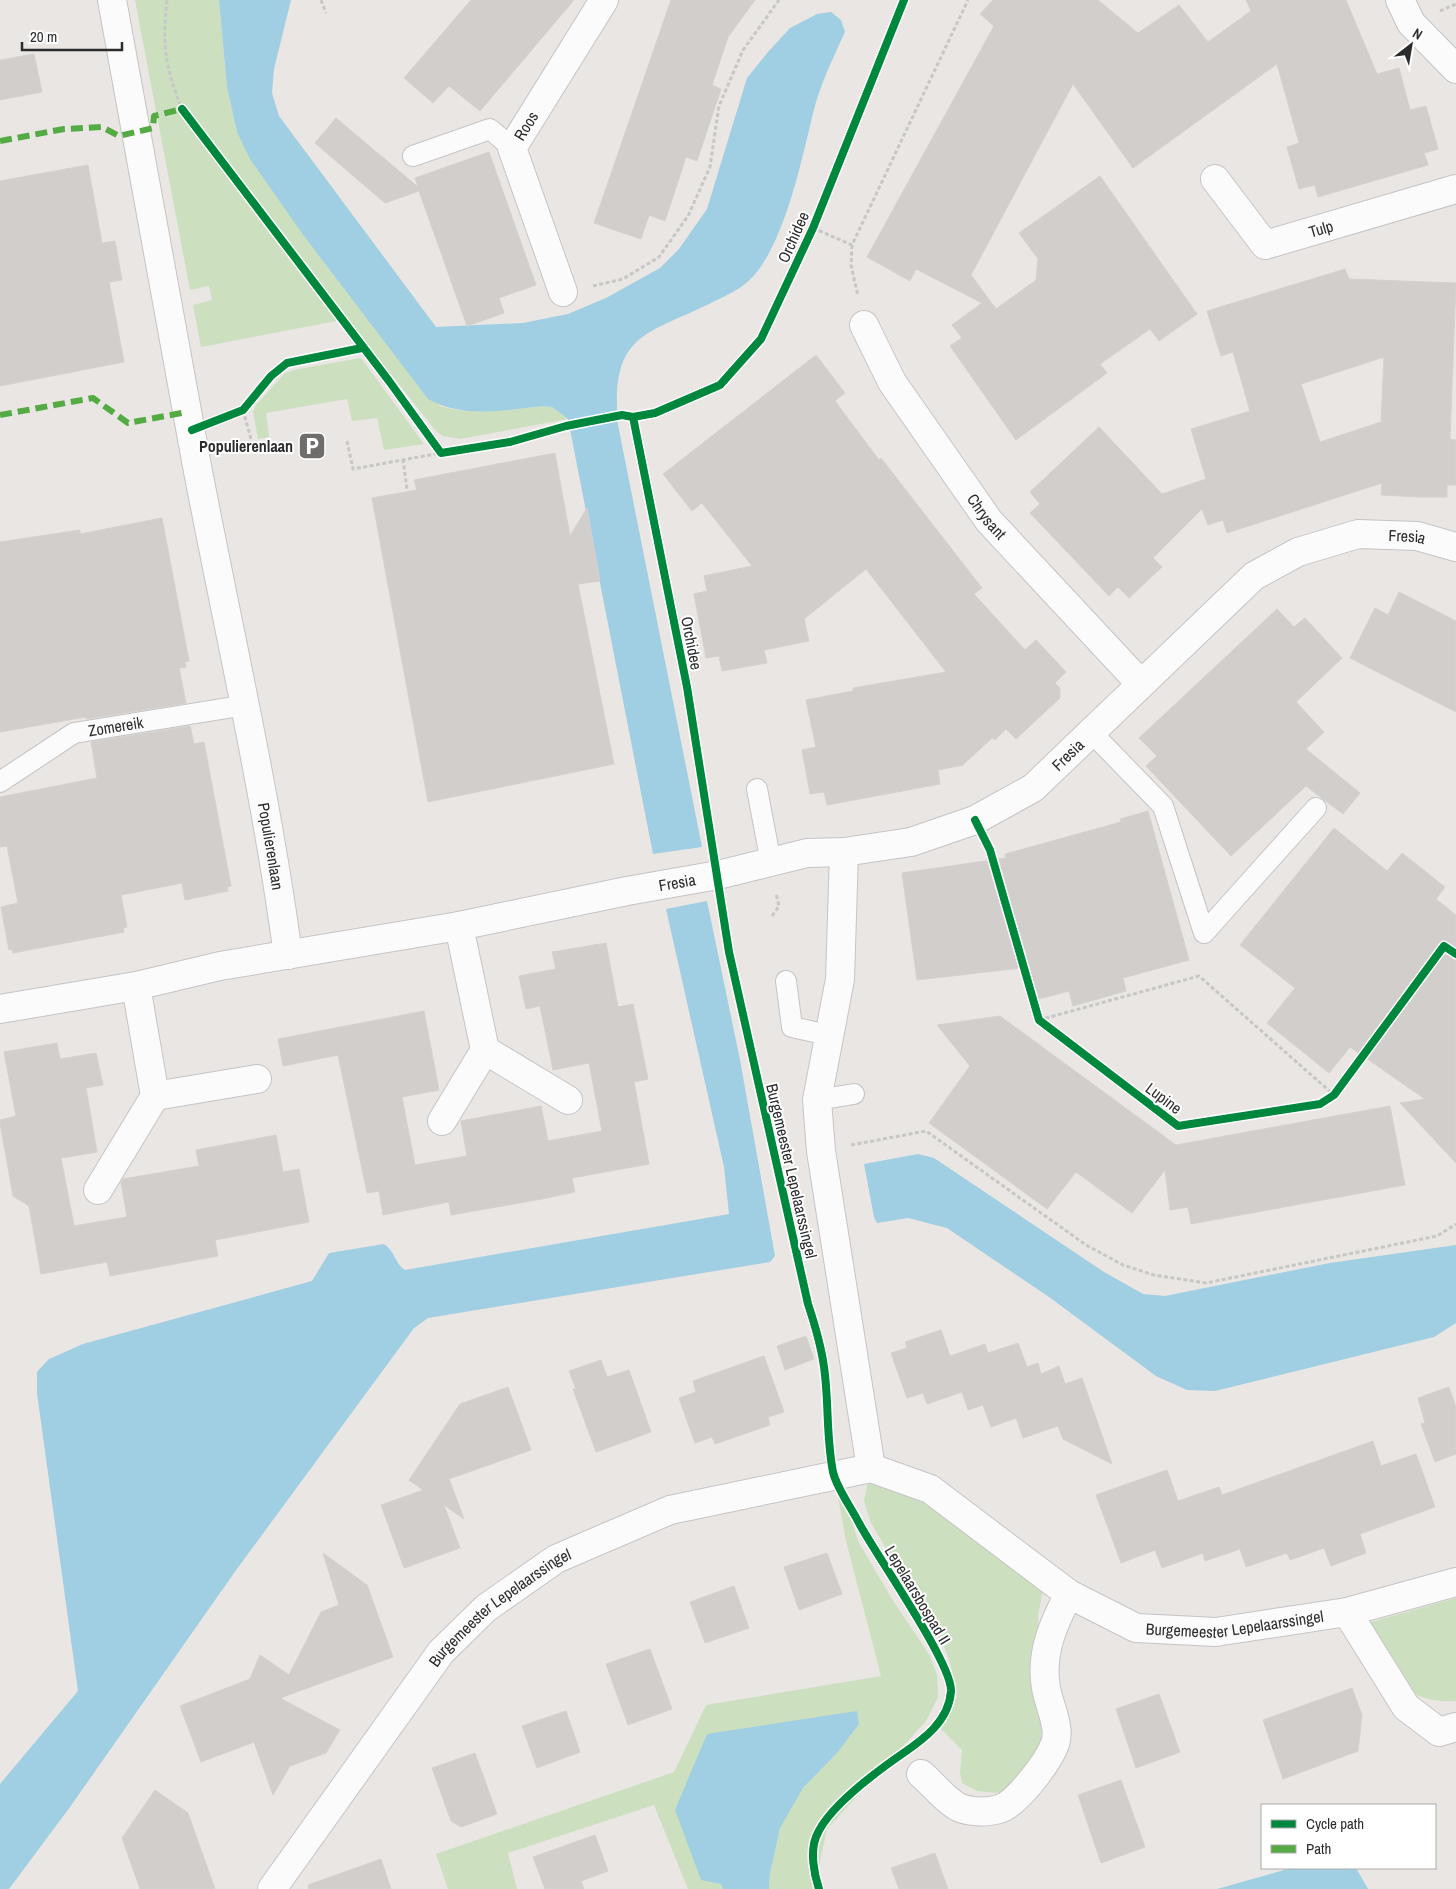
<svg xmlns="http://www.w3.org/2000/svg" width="1456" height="1889" font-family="'Archivo Narrow',sans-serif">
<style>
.green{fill:#cce0c0}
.water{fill:#a0cee2}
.building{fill:#d1cecc;stroke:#d4d2cf;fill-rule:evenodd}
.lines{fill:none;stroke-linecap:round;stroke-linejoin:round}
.service-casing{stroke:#c6c4c5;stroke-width:22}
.minor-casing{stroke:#c6c4c5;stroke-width:30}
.tertiary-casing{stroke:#c6c4c5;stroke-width:30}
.path{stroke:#c7c7c6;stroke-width:3;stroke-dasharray:4 2.5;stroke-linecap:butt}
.service{stroke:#fcfbfb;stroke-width:20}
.minor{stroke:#fcfbfb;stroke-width:28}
.tertiary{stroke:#fcfbfb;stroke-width:28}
.quiet{stroke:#54ab44;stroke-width:6;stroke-dasharray:12 6;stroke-linecap:butt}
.cycleway-casing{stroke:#fff;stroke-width:11}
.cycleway{stroke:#00873e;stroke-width:8}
.labels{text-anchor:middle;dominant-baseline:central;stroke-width:4;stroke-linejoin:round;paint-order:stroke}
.street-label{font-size:16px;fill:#2c2c2c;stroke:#fff}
.poi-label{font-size:16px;font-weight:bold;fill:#2c2c2c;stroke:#fff;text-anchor:end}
</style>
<rect width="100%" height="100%" fill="#e9e6e3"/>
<path class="green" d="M135,0H219L227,87L237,132L440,406C473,416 508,409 543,406L552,407L568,419L460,439L443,436L436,431L347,319L201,347L193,305L212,300L209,286L190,290Z
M361,358L424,444L384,450L377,418L352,421L347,399L266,413L269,437L258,439L253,412L256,405L285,373L298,369Z
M902,1478L1009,1567L1043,1590L1038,1616L1044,1721L1039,1750L1014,1786L996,1793L977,1791L962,1783L960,1772L962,1750L940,1728C959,1702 956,1674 944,1647L871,1523L864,1501L868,1482Z
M836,1486L842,1490L858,1541L892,1599L930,1656L937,1675L938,1697L926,1721L827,1829L818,1871L823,1889H769L770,1873L779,1828L803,1788L837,1753L857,1711L721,1884L723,1889H688L654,1805L508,1853L517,1889H448L436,1854L674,1772L706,1705L881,1676L846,1541Z
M1456,1598V1701C1400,1705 1387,1667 1371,1622Z"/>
<path class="water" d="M219,0H291L274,69L272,93L279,116L436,327L523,323L568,314L606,298L660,268L679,249L707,209L747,78L768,52L790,28L817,14L831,12L841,20L845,32C833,58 820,85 813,113C802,159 786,236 756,273C747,285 732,293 719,299C647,336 610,330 618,425L702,847L653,854L568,419L552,407L543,406C504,410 464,419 428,399L304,236L250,159L237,132L227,87Z
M707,901L740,1060L775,1256L770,1262L428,1318L414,1328L234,1573L70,1807L9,1889H0V1784L78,1691L37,1393V1372L49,1359L83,1344L312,1281L329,1253L384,1244C395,1251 395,1264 405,1270L729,1214L724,1167L666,909Z
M918,1154L934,1158L1104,1272L1143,1294L1165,1296L1330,1263L1456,1245V1323L1434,1337L1215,1391L1187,1390L1156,1376L1049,1297L947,1228L908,1218L877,1223L874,1217L864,1164Z
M857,1711L859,1724L837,1753L803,1788L780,1828L770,1873L769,1889H723L721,1884L701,1880L675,1810L707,1734Z
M1291,1868H1356L1368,1889H1217Z"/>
<path class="building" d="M471,0H574L480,111L449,86L433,103L404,78Z
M671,0H755L728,37L712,85L721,89L697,161L686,157L665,221L649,215L641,239L594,223Z
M993,0H1098L1138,33L1179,5L1208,42L1251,11L1246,0H1346L1377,74L1399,68L1410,110L1426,106L1438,149L1424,153L1428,165L1318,197L1315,185L1299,189L1287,147L1299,143L1277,64L1133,168L1073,84L971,275L996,309L1036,280L1038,259L1019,233L1100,176L1197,314L1159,341L1150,329L1100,364L1107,373L1016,440L950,346L962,338L952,325L982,303L916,269L910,281L867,257L994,26L980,14Z
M34,54L42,92L0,100V60Z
M336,118L418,187L415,178L489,152L536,285L499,298L504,313L467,326L419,191L385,203L315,143Z
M88,165L102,243L115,241L122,280L109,282L124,362L0,386V181Z
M1345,269L1349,279L1456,283L1450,439L1456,440V485H1447V497H1420L1381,495L1382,483L1227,533L1223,520L1208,525L1202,509L1153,558L1162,567L1129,598L1118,587L1109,596L1030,513L1040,504L1030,492L1099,427L1162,494L1206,479L1191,429L1250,411L1233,352L1221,356L1207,311ZM1384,357L1381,422L1320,442L1301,384Z
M816,355L845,393L835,401L879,460L881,458L982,588L974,594L1025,650L1036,640L1066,672L1055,683L1060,688V698L1016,739L1006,729L995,740L992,738L963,765L938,770L940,784L827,805L824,792L810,794L802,750L816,747L806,700L853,691V688L946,672L866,569L804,619L809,641L764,650L767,663L722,671L719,656L706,658L694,594L707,591L704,576L752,566L702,503L692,511L663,474Z
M555,453L570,536L587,508L600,581L578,584L614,764L428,802L372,498L417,490L414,480Z
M162,518L189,661L185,662L186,667L179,668L186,703L86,719V717L0,732V542L80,530V534Z
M1399,592L1456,621V712L1350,658L1375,608L1388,615Z
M1277,609L1294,627L1305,618L1342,658L1296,702L1324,732L1306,749L1360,793L1343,814L1306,786L1231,856L1146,766L1157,756L1139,738Z
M190,726L194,744L204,742L231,886L227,887L228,891L185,900L182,883L121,895L127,927L123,928L124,932L13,953L12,949L9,950L1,907L18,903L7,846L0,847V797L97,778L91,742Z
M1148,811L1189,960L1123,978L1126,991L1073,1006L1069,991L1035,1000L1030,967L917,980L902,873L1006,858L1005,854L1121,822L1120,819Z
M1334,828L1387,871L1402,853L1445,887L1436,899L1456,915V1163L1400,1103L1425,1099L1350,1047L1329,1073L1267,1023L1295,988L1240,945Z
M606,943L618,1007L633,1004L648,1079L634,1082L649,1164L572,1178L575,1192L542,1199L451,1215L449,1202L383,1215L379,1191L367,1193L338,1055L283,1066L278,1039L424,1011L439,1090L402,1097L415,1165L467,1156L461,1121L541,1106L548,1141L602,1131L589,1063L553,1070L540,1006L526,1009L519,976L556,969L552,952Z
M1000,1016L1176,1145L1390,1106L1405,1185L1191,1224L1188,1207L1170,1210L1165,1170L1132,1213L1076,1172L1047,1209L929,1123L970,1066L937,1025Z
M57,1043L60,1059L96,1053L103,1085L86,1088L97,1152L61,1158L74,1226L127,1217L121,1182L123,1179L199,1166L196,1150L276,1135L283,1172L299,1169L309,1222L215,1240L218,1256L110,1276L107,1262L41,1274L29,1206L13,1196L0,1123V1120L16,1116L4,1052Z
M941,1330L950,1356L985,1344L988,1353L1018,1343L1027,1367L1038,1363L1041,1374L1059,1366L1065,1384L1082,1378L1112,1464L1063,1439L1058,1426L1023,1438L1016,1418L991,1427L983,1405L968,1410L962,1392L927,1404L923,1393L907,1398L891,1353L907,1348L905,1342Z
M806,1336L814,1359L785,1370L777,1346Z
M764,1356L784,1412L768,1417L770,1425L715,1444L712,1437L695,1443L679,1398L696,1392L693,1381Z
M601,1360L607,1377L629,1370L651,1432L596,1452L573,1389H576L569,1371Z
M508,1387L531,1450L449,1479L464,1519L444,1505L460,1548L404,1568L381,1505L423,1490L409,1480L460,1404Z
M1449,1387L1456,1407V1454L1435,1462L1421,1424L1425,1423L1418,1398Z
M1373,1441L1381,1466L1416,1454L1435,1507L1360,1534L1366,1553L1331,1566L1324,1548L1290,1560L1287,1553L1246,1567L1240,1549L1205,1561L1203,1553L1162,1568L1155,1550L1121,1563L1096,1495L1167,1470L1178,1501L1219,1487L1222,1495Z
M323,1553L367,1585L393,1657L280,1698L340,1730L326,1753L290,1766L273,1795L254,1742L201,1762L180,1706L250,1679L260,1655L289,1675L321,1612L339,1605Z
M827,1553L842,1594L799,1610L784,1567Z
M734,1586L749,1628L705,1643L690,1602Z
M650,1649L672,1709L628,1725L606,1664Z
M1352,1688L1362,1715L1358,1751L1283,1779L1263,1720Z
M1159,1694L1180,1752L1136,1768L1116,1709Z
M566,1711L580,1752L537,1768L522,1726Z
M475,1753L497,1814L461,1827L451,1821L432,1768Z
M1121,1780L1145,1847L1101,1863L1078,1795Z
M155,1790L188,1813L215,1889H140L122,1838Z
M595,1835L608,1871L581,1881L584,1889H545L533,1857Z
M935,1853L948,1889H899L891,1868Z
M381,1859L391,1889H309L308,1885Z"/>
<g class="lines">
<g class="service-casing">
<g id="service">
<path d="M413,156L490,129L512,148"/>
<path d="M1091,732L1163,806L1204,933L1316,808"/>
<path id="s1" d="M0,782L74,733L246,705"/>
<path d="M757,789L771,863"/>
<path d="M786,981L792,1027L828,1035"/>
<path d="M817,1100L854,1094"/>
</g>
</g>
<g class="minor-casing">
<g id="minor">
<path d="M1400,0L1411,23L1456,69"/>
<path id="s2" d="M1215,179L1265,245L1456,189"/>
<path id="s3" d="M563,292L512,148L604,0"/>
<path id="s4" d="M864,325L892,382L989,521L1141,684"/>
<path d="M844,852L840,979L817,1100L821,1151L871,1468"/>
<path d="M459,926L485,1050L568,1100"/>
<path d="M155,1096L257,1079"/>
<path d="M442,1121L485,1050"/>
<path d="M98,1190L155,1096L136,986"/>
<path d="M1347,1612L1406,1707L1439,1732L1456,1727"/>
<path d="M921,1774C931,1782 946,1801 958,1807C969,1812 986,1813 999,1809C1017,1804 1048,1762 1055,1744C1061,1727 1049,1706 1046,1688C1040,1654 1053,1624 1069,1594"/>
<path id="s5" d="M272,1889L441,1652L486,1608L556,1559L670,1510L871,1468L930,1489L1069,1594L1136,1628L1216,1632L1347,1612L1456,1582"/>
</g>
</g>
<g class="tertiary-casing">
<g id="tertiary">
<path id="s6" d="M112,0C141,155 168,311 197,466C228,629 266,791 288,955"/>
<path id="s7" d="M0,1009L136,986L220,966L459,926L627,891L718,875L807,853L844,852L911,842L975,820L1033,788L1254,576L1298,552L1358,534L1417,536L1456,547"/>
</g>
</g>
<path class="path" d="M167,0C162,47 165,66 182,109
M321,0L326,13
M1440,11L1456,4
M813,228L852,245L968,0
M852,245L851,265L858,296
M593,286L623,279L659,257L688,216L710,167L719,106L743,50L779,0
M243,410L255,454
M347,441L353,469L441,453
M403,459L407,490
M772,916L779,906L776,893
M1039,1020L1199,976L1334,1095
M851,1145L926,1131L1086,1245L1123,1265L1154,1275L1206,1283L1437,1236L1456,1224"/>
<use href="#service" class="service"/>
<use href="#minor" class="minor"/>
<use href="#tertiary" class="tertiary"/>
<path class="quiet" d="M0,141L64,129L102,127L119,136L153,128L154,116L182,109
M0,415L93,398L128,423L187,412"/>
<g class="cycleway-casing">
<path id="cycleway" d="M182,109L389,381L441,453L510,442L566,426L622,415L633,417L655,413L720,385L761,339L813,228L904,0
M633,417L687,687L729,952L808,1304C815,1325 821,1345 824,1367C829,1401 826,1437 833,1472C837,1489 851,1507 859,1523C876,1555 952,1663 951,1691C949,1721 924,1739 902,1754C876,1772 827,1808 816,1837C810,1852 814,1874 819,1889
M192,430L243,410L271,376L287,363L362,348
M975,820L990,850L1039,1020L1178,1126L1320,1104L1334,1095L1444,946L1456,954"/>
</g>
<use href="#cycleway" class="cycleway"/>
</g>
<defs>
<g id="parking-square" transform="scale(1.4375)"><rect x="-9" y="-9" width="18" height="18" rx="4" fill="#6e6d6c" stroke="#fff"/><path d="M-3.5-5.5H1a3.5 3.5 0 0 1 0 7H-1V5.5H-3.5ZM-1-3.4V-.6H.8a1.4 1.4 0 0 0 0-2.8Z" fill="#fff"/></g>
</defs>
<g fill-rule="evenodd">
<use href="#parking-square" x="312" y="446"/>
</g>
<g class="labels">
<g class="street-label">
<text stroke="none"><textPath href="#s3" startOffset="179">Roos</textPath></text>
<text stroke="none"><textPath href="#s2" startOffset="141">Tulp</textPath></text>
<text transform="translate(793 237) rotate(-66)">Orchidee</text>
<text stroke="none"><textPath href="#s4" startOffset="228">Chrysant</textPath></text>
<text stroke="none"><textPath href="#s7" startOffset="1529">Fresia</textPath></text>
<text transform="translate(692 643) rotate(79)">Orchidee</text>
<text stroke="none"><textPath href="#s1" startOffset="131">Zomereik</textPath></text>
<text stroke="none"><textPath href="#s7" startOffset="1109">Fresia</textPath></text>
<text stroke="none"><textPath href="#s6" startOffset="861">Populierenlaan</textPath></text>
<text stroke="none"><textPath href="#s7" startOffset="689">Fresia</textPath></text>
<text transform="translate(1164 1098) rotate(37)">Lupine</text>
<text transform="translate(792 1171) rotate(77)">Burgemeester Lepelaarssingel</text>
<text transform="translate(918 1595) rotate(59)">Lepelaarsbospad II</text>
<text stroke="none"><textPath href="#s5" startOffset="365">Burgemeester Lepelaarssingel</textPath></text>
<text stroke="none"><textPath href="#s5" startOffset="1180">Burgemeester Lepelaarssingel</textPath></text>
</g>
<g class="poi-label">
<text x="293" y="446">Populierenlaan</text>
</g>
</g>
<rect x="1261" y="1804" width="175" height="65" fill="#ffffff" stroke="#ababab"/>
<rect x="1271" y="1820" width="25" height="8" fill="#00873e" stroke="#ababab"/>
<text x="1306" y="1829" font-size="15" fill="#2c2c2c">Cycle path</text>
<rect x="1271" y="1845" width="25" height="8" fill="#54ab44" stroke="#ababab"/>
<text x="1306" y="1854" font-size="15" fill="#2c2c2c">Path</text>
<g transform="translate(1411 45) rotate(31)" stroke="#ffffff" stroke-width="4" paint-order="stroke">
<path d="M0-4L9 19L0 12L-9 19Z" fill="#2c2c2c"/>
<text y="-8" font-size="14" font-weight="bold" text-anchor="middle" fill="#2c2c2c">N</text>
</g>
<path d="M22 42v8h100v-8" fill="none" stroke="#2c2c2c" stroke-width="2.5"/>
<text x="30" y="42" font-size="15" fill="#2c2c2c" stroke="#ffffff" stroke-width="4" paint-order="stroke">20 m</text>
</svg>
